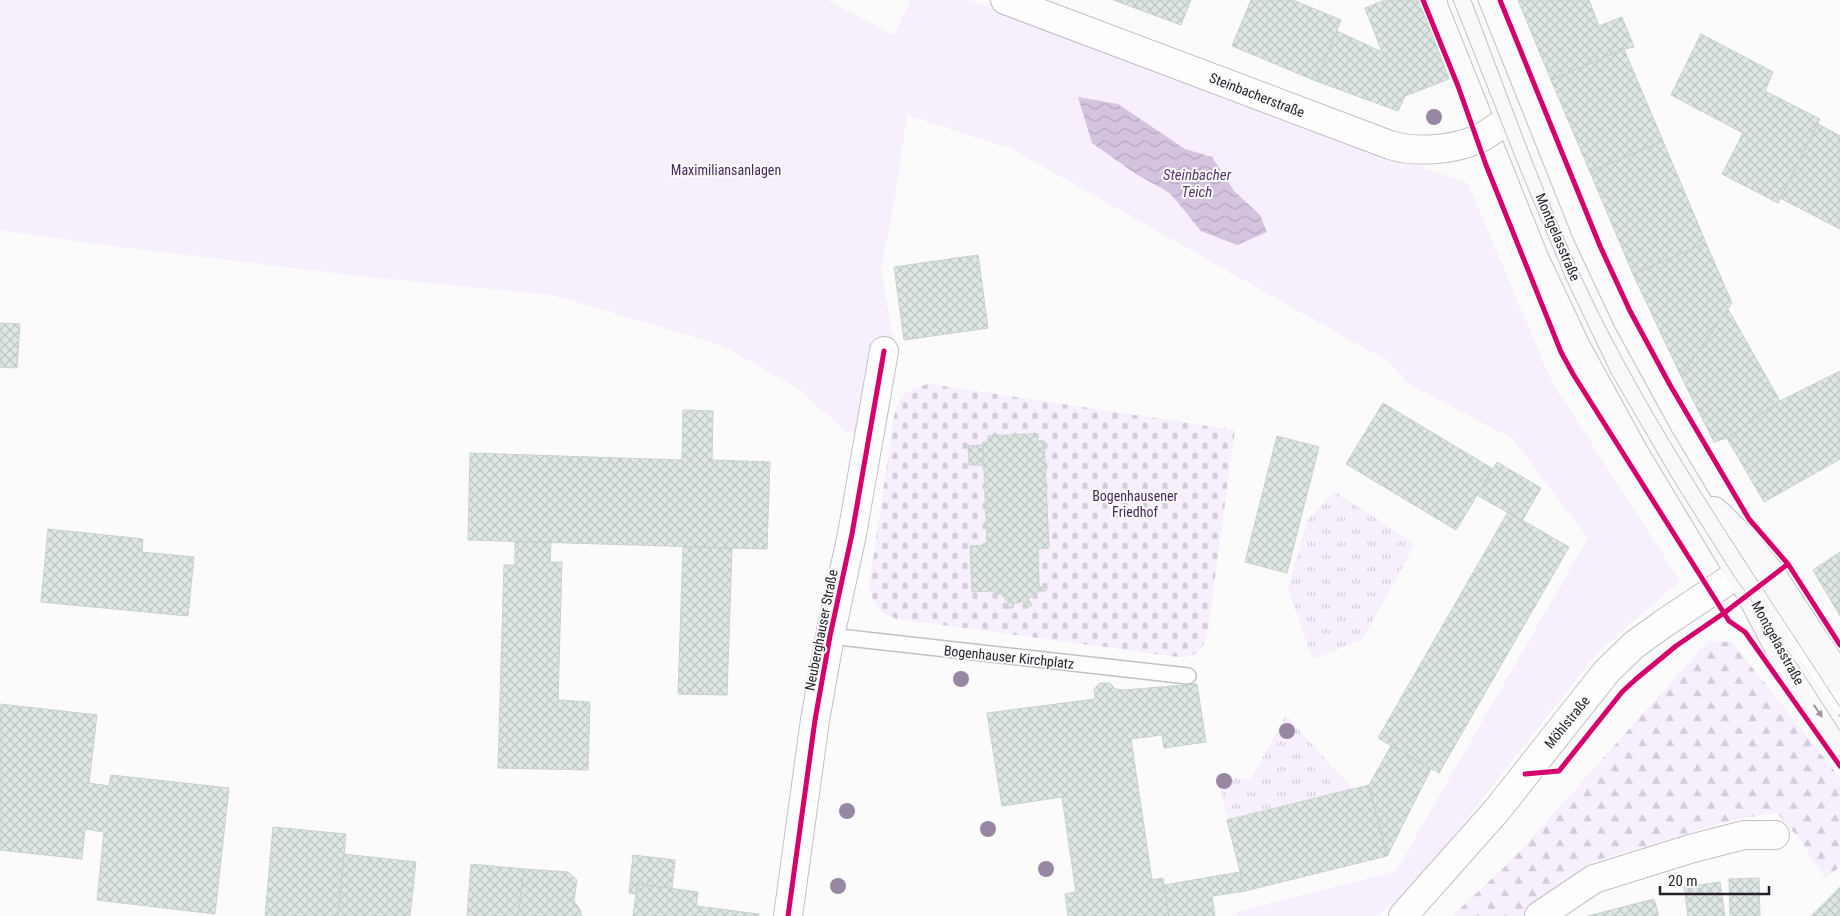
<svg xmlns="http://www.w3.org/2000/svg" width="1840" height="916" font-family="'Roboto Condensed',sans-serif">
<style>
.grass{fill:url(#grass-tufts)}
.forest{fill:url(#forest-firs)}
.cemetery{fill:url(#cemetery-stones);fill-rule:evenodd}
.green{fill:#f7effc}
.water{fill:url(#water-waves)}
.building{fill:url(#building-cross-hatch);stroke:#c9d1ce}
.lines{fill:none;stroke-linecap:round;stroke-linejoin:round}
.service-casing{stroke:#c2bfc5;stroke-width:18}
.minor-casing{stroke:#c2bfc5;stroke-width:30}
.secondary-casing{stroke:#c2bfc5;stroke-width:30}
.service{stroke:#fefefe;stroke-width:15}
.minor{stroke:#fefefe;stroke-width:28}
.secondary{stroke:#faf8fb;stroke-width:28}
.tram{stroke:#c0bfc0;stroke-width:1}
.cycleway-casing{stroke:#fbfbfb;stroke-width:8}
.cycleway{stroke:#d6006c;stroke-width:5}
.tree{fill:#9887a2}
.oneway{fill:#9b969d}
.labels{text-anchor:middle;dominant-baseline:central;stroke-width:4;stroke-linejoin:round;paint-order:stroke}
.street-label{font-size:14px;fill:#261f2b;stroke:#fbfbfb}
.park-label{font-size:14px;fill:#472859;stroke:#fbfbfb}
.water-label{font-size:15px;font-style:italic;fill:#59396b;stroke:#fbfbfb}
</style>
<defs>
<pattern id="grass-tufts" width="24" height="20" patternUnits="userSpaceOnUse" patternTransform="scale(1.25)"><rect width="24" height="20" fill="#f7effc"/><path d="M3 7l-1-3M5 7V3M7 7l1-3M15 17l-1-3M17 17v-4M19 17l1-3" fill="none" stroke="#d4ccd8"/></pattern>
<pattern id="forest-firs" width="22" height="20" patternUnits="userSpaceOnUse" patternTransform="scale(1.25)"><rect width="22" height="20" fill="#f7effc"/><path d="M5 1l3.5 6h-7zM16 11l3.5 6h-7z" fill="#d4ccd8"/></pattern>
<pattern id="cemetery-stones" width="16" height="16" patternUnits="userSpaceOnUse" patternTransform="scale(1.25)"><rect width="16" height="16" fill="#f7effc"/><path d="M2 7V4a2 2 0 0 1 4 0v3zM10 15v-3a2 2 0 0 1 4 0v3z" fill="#d4ccd8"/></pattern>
<pattern id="water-waves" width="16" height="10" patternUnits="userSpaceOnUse" patternTransform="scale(1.25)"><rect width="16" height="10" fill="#d4c4df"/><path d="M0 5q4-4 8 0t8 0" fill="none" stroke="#b6a8c0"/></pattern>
<pattern id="building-cross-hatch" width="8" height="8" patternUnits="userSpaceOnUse" patternTransform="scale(1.25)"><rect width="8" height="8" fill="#dee7e4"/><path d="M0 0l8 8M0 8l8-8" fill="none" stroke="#bec6c4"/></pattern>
</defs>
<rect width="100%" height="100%" fill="#fbfbfb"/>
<path class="grass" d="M1334,491L1415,544L1363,639L1313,659L1288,589L1307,521Z
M1286,716L1353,789L1227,820L1218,775L1250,780Z"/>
<path class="forest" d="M1708,641L1732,642L1840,778V867L1825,878L1799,838L1777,813L1736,819L1589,863L1528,916H1452L1511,861Z"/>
<path class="cemetery" d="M930,384L1235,430L1207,637C1202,651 1194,658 1178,657L897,619C877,612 874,607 869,587L895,410C903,393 911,387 930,384ZM1038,434V441H1044L1049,548L1038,549L1039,587H1046V590L1039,591L1028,599L1032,605L1027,608L1023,601L1014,604L1013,608H1007L1008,602L1000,593L997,595L992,591L972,592L970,546L987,545L983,442Z"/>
<path class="green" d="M0,0H827L894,35L911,0H969L1468,184L1552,382L1680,581L1596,654L1419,880L1377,916H1239L1232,913L1396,871L1588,538L1512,438L1407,383L1389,362L1012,149L907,115L895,198L881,270L897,361L885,437L847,432L797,388L721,345L553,295L366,277L90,243L0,230Z"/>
<path class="water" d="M1078,97L1118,104L1185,149L1212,157L1234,191L1260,215L1267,232L1237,245L1201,231L1170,193L1136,174L1092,143Z"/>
<path class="building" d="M1113,0H1138L1135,8Z
M1138,0H1191L1181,25L1135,8Z
M1251,0H1293L1341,20L1316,81L1232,46Z
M1385,0H1419L1449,79L1405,96L1398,111L1316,81L1337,31L1382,52L1365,8Z
M1518,0H1589L1599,26L1622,17L1634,47L1624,49L1551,80Z
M1701,34L1773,72L1765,91L1820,119L1778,203L1722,174L1743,133L1671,95Z
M1624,49L1663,141L1590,172L1551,80Z
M1818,124L1840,136V229L1780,198Z
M1663,141L1706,243L1633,274L1590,172Z
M1706,243L1732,303L1681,376L1633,274Z
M978,255L988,328L904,340L894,267Z
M1728,309L1780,401L1727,438L1714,442L1681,376Z
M0,323L20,324L17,368L0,367Z
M1840,371V459L1764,502L1727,438L1780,401Z
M1383,403L1493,469L1456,530L1346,464Z
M683,410L713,411L712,460L770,462L767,549L468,540L470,453L682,460Z
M1030,434H1038V441H1044L1049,548L1038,549L1039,587H1046V591H1039L1028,599L1032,605L1026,608L1023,601L1014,604L1013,608H1007L1008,602L1000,593L997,595L992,591L972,592L970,546L987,545L983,442H988V436Z
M1277,436L1319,447L1287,573L1245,562Z
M983,445V465H969L968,446Z
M1497,462L1541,488L1522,521L1477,495Z
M1508,512L1569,547L1439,773L1378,738Z
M48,529L143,539L142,552L194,557L188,616L41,602Z
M515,541L551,542L550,562H562L558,700L590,702L588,770L498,768L504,565H515Z
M683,547L732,548L727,695L678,694Z
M1840,552V616L1813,570Z
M1100,683H1110L1115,689L1125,690L1197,684L1206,742L1164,748L1162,735L1131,739L1152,880L1163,878L1169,916H1068L1065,894L1076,892L1062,797L1002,806L987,713L1095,699L1094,689Z
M0,704L97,715L89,783L109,786L111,775L229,788L215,914L97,900L104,832L85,829L82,859L0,850Z
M1391,746L1431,769L1387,856L1369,785Z
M1369,785L1387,856L1245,891L1227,820Z
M273,827L346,834L338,916H265Z
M344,854L416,862L410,916H338Z
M633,855L675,860L672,888L637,884L636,894L629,893Z
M471,864L524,869L518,916H467Z
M524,869L568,872L577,880L574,901L581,911V916H518Z
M1240,872L1245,891L1212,896L1215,916H1169L1164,885Z
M1759,878L1760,916H1730L1729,879Z
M1720,882L1725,916H1688L1684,887Z
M637,884L698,892L696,906L759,914V916H633Z
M1840,887V916H1811Z
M1654,899L1659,916H1588Z"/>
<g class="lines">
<g class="service-casing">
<path id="service" d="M1755,576L1840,707
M830,636L1188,676"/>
</g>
<g class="minor-casing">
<path id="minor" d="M1005,0L1390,145C1416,153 1451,150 1476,140C1488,135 1499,125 1510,119
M788,916L815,720L830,636L852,534L884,351
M1403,916L1497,810L1607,671L1634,645L1663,624L1759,560
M1539,916L1594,879L1690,849L1744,835H1775"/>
</g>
<g class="secondary-casing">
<path id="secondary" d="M1462,0L1561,247L1602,334L1659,438L1740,573L1792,673L1840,742
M1714,511L1742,538L1769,571L1840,679"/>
</g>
<use href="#service" class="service"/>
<use href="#minor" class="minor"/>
<use href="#secondary" class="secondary"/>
<path class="tram" d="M1453,0L1520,169L1567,281L1611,373L1674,481L1734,576L1797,664L1840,731
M1471,0C1512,106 1549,215 1600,316C1668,451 1758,580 1840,707"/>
<g class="cycleway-casing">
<path id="cycleway" d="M1423,0L1458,86L1486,165L1561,352L1573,374L1729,621L1745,632L1840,766
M1500,0L1600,246L1630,311L1670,385L1749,519L1788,564L1840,645
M1525,774L1559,771L1622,692L1636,679L1676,646L1724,613L1788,564
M788,916L815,720L830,636L852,534L884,351"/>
</g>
<use href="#cycleway" class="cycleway"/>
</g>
<g class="tree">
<circle cx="1434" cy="117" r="8"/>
<circle cx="961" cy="679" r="8"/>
<circle cx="1287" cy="731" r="8"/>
<circle cx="1224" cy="781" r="8"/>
<circle cx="847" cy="811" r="8"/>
<circle cx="988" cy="829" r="8"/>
<circle cx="1046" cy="869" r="8"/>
<circle cx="838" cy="886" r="8"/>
</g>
<defs><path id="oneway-solid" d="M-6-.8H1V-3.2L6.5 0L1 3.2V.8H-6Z" transform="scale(1.25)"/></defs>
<use class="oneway" href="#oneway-solid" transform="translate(1818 711) rotate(55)"/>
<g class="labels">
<g class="street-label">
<text transform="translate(1257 95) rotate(21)">Steinbacherstraße</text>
<text transform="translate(1558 237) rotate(67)">Montgelasstraße</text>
<text transform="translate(821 630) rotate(-79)">Neuberghauser Straße</text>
<text transform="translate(1778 643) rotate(61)">Montgelasstraße</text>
<text transform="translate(1009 657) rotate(6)">Bogenhauser Kirchplatz</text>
<text transform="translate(1567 722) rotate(-51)">Möhlstraße</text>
</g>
<g class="park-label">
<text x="726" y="170">Maximiliansanlagen</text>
<text x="1135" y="496">Bogenhausener<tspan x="1135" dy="16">Friedhof</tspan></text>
</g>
<g class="water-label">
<text x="1197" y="175">Steinbacher<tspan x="1197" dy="17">Teich</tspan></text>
</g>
</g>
<path d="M1660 886v8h109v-8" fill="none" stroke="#261f2b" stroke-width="2.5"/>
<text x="1668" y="886" font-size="15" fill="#261f2b" stroke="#fbfbfb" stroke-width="4" paint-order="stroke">20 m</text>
</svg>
